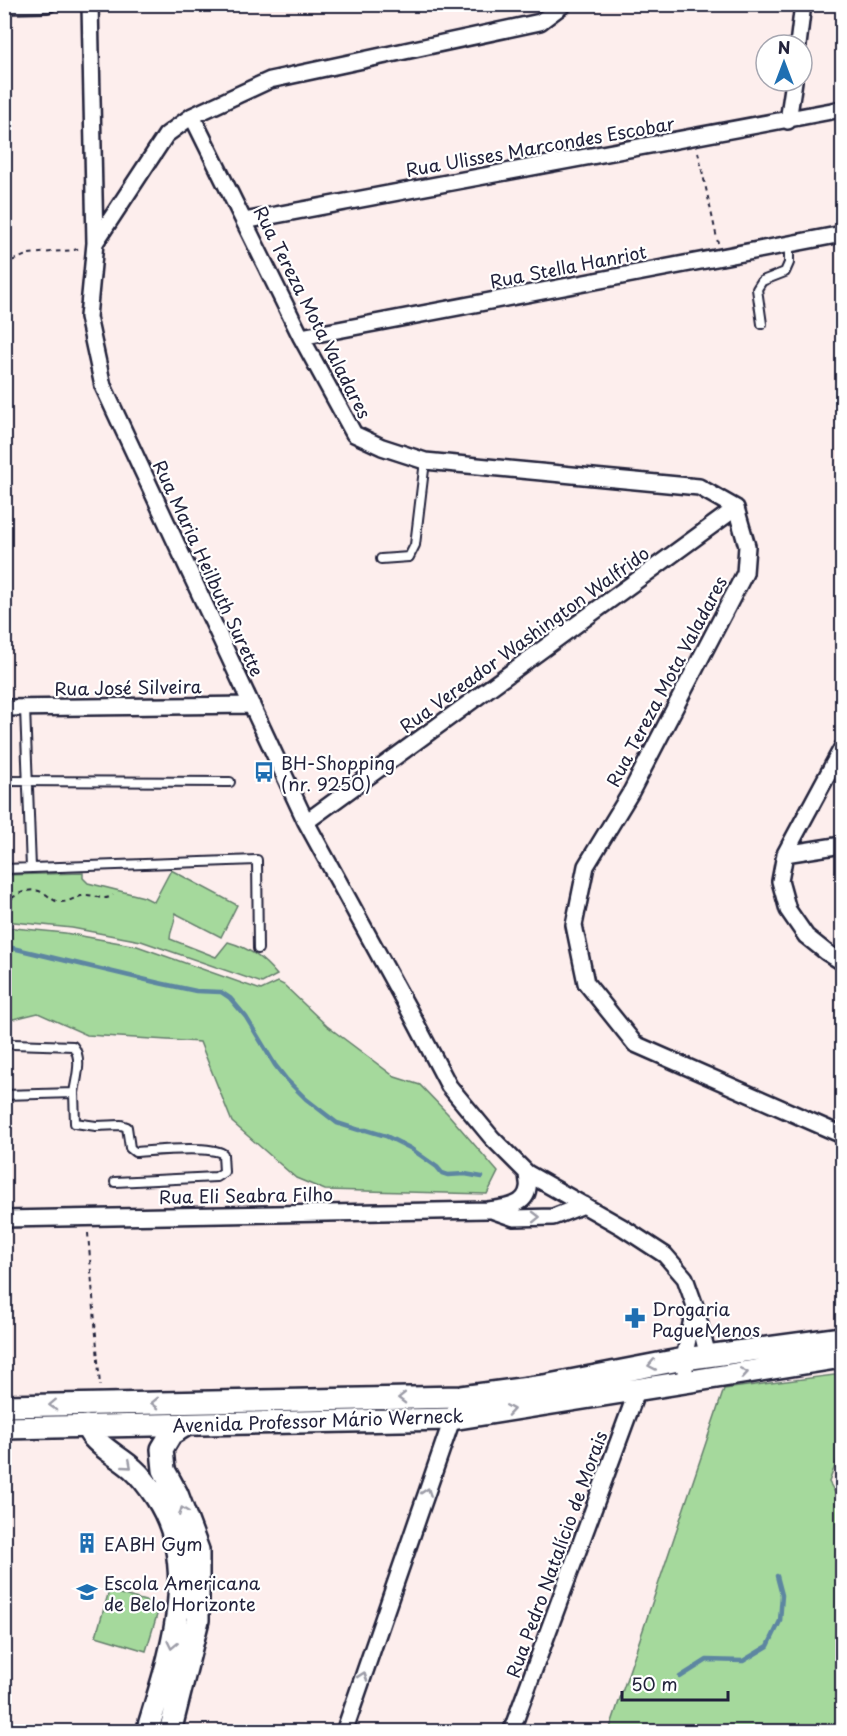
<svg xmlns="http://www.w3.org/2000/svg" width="847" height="1736" font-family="'Playpen Sans',sans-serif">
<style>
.green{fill:#a5d99c;stroke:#647e6c;stroke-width:1.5}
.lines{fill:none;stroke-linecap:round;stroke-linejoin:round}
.stream{stroke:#5d86a1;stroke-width:4.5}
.lane-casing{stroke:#22223b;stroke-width:12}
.street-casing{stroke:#22223b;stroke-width:20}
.secondary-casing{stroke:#22223b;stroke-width:26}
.path{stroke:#22223b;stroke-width:2;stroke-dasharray:4.5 4.5;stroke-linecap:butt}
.lane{stroke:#fff;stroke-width:8}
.street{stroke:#fff;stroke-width:15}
.secondary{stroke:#fff;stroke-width:21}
.oneway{stroke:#9c9ca7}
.labels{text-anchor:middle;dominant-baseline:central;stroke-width:4.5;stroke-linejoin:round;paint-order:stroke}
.street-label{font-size:18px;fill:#22223b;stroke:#fff}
.poi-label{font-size:18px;fill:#22223b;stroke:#fff;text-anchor:start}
</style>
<rect width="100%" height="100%" fill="#fdeeed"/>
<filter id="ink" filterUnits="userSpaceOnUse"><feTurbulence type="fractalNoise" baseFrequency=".0167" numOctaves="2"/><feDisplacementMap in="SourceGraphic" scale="12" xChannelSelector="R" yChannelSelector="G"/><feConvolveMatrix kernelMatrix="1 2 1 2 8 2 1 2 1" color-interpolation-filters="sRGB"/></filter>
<g filter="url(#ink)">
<path class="green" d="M171,870L237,905L221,937L175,913C176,925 170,928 170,939L216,957L228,942C249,948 263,958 277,975L262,983L141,941L72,928L5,921V875L83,873V878L88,883L144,897L154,902Z
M4,927L65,933L137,946L261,990L278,982L284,985L327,1026L395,1077L420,1085L448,1114L498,1172L487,1194L325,1190L296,1178L232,1122L200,1042L87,1035L38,1013L5,1021Z
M842,1374V1447L829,1482L837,1496L842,1498V1647L835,1665L842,1691V1731H609L724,1389Z
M109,1591L160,1605L146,1651L96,1636Z"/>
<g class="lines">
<path class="stream" d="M4,946L159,983L196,991L221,992L230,998L246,1017L275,1065L286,1079L306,1099L337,1123L359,1130H366L386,1136L410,1148L437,1167L442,1173L448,1175L465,1174L482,1177
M680,1677L707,1660L743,1661L768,1646L780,1621L782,1595L777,1576"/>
<g class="lane-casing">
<path id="lane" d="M762,324L757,289L762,281L785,272L789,263V244
M381,559L409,557L415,545L425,461
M25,708L31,868
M4,781L230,782
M4,869L257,860L258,949
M74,1093L75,1123L96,1126L121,1125L127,1127L130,1148L135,1152C153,1151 210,1145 223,1154L224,1172L216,1177L115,1182
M4,1095L74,1093C76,1079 83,1058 73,1046L13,1044"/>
</g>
<g class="street-casing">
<path id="street" d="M90,4L95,243
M564,4L540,22L270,80L192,116L166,135L95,243L88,317L103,386L306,822L409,1010L449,1086L492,1138L527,1173L622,1227L665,1255L685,1278L695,1306L708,1356
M4,5L48,4
M798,45L803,4
M192,116L301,337L354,434L382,447L425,461L699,487L736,508L747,546L745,573L631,792L586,866L574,925L586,983L635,1044L842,1135
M788,121L794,81
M244,221L842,109
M301,337L842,234
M4,708L252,705
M842,748L785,854L780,881L788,910L806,936L826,952L842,962
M306,822L736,508
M785,854L842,845
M494,1211L514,1218L553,1217L584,1205
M4,1219L488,1210C502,1208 526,1207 528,1188C529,1184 527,1178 527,1173
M686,1382L684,1359L694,1309
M344,1732L455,1411
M511,1732L637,1391"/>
</g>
<g class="secondary-casing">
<path id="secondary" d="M4,1406L461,1397L544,1386L684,1359L842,1338
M86,1426C88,1429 90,1434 93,1437C104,1450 121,1458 133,1469C141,1476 150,1488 156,1497C203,1568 169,1658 147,1732
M4,1428L452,1419L842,1357
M170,1732L198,1620V1550L177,1494L164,1470L162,1449L171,1434L186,1425"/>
</g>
<path class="path" d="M698,152L718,243
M4,264L29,254L74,250L80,248
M4,903C18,894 31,884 47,895C51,898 54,901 59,902C69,903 76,896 86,895C97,895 103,902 113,895
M88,1233L100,1386"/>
<use href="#lane" class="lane"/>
<use href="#street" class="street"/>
<use href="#secondary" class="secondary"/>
</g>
<defs><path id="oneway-chevron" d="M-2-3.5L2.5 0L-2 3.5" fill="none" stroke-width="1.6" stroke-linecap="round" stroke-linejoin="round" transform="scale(1.5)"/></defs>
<g class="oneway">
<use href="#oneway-chevron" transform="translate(536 1217) rotate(-1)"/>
<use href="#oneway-chevron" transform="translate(652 1365) rotate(169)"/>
<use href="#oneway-chevron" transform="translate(744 1373) rotate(-9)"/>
<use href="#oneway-chevron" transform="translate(402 1398) rotate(179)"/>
<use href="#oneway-chevron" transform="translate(155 1403) rotate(179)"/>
<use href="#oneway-chevron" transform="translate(53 1405) rotate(178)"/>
<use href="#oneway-chevron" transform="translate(510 1410) rotate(-9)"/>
<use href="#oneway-chevron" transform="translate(128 1465) rotate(41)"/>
<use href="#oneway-chevron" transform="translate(427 1492) rotate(-71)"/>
<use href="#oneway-chevron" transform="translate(183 1511) rotate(-111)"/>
<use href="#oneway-chevron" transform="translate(172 1645) rotate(102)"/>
<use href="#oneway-chevron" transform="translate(363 1676) rotate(-71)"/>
</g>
</g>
<defs>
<g id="bus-bare" transform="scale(1.62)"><path d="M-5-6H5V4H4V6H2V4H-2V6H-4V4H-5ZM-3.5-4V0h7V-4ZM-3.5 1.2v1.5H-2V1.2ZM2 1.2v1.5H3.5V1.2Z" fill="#1f6fb2" stroke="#fff" stroke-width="2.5" paint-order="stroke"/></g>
<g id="pharmacy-bare" transform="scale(1.62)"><path d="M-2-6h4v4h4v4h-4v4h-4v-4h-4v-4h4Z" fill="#1f6fb2" stroke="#fff" stroke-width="2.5" paint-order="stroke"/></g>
<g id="building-bare" transform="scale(1.62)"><path d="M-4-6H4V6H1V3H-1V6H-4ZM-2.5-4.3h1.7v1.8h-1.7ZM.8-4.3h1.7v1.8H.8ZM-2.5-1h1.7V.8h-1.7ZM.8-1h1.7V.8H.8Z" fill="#1f6fb2" stroke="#fff" stroke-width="2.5" paint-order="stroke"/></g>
<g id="school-bare" transform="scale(1.62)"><path d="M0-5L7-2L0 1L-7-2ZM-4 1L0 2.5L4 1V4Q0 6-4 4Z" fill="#1f6fb2" stroke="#fff" stroke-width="2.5" paint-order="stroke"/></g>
</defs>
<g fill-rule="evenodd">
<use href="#bus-bare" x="264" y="772"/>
<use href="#pharmacy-bare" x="635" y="1318"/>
<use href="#building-bare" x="87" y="1543"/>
<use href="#school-bare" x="87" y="1592"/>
</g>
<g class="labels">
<g class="street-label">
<text transform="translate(540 146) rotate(-10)">Rua Ulisses Marcondes Escobar</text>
<text transform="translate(568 266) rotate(-11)">Rua Stella Hanriot</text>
<text transform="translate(313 312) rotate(63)">Rua Tereza Mota Valadares</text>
<text transform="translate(209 568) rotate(65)">Rua Maria Heilbuth Surette</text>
<text transform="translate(524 639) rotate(-36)">Rua Vereador Washington Walfrido</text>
<text transform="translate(666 681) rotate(-62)">Rua Tereza Mota Valadares</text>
<text transform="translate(128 687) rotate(-1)">Rua José Silveira</text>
<text transform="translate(246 1195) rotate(-1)">Rua Eli Seabra Filho</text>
<text transform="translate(318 1420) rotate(-2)">Avenida Professor Mário Werneck</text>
<text transform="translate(556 1554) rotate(-70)">Rua Pedro Natalício de Morais</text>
</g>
<g class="poi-label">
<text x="281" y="762">BH-Shopping<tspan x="281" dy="21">(nr. 9250)</tspan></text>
<text x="652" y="1308">Drogaria<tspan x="652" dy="21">PagueMenos</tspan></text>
<text x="104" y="1543">EABH Gym</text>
<text x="104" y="1582">Escola Americana<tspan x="104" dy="21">de Belo Horizonte</tspan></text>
</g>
</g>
<rect width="847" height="1736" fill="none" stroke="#fff" stroke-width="24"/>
<rect x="12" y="12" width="823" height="1712" fill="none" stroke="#22223b" stroke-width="2" filter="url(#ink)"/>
<g transform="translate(784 63)"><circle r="28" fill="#ffffff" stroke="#a7a7b1" stroke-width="1.5"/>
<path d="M0-4.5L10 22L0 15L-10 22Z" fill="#1f6fb2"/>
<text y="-9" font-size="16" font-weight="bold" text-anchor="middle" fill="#22223b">N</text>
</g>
<path d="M622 1691v9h106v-9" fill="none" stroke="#22223b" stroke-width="3"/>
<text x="631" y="1691" font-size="18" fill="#22223b" stroke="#ffffff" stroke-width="4.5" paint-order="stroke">50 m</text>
</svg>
